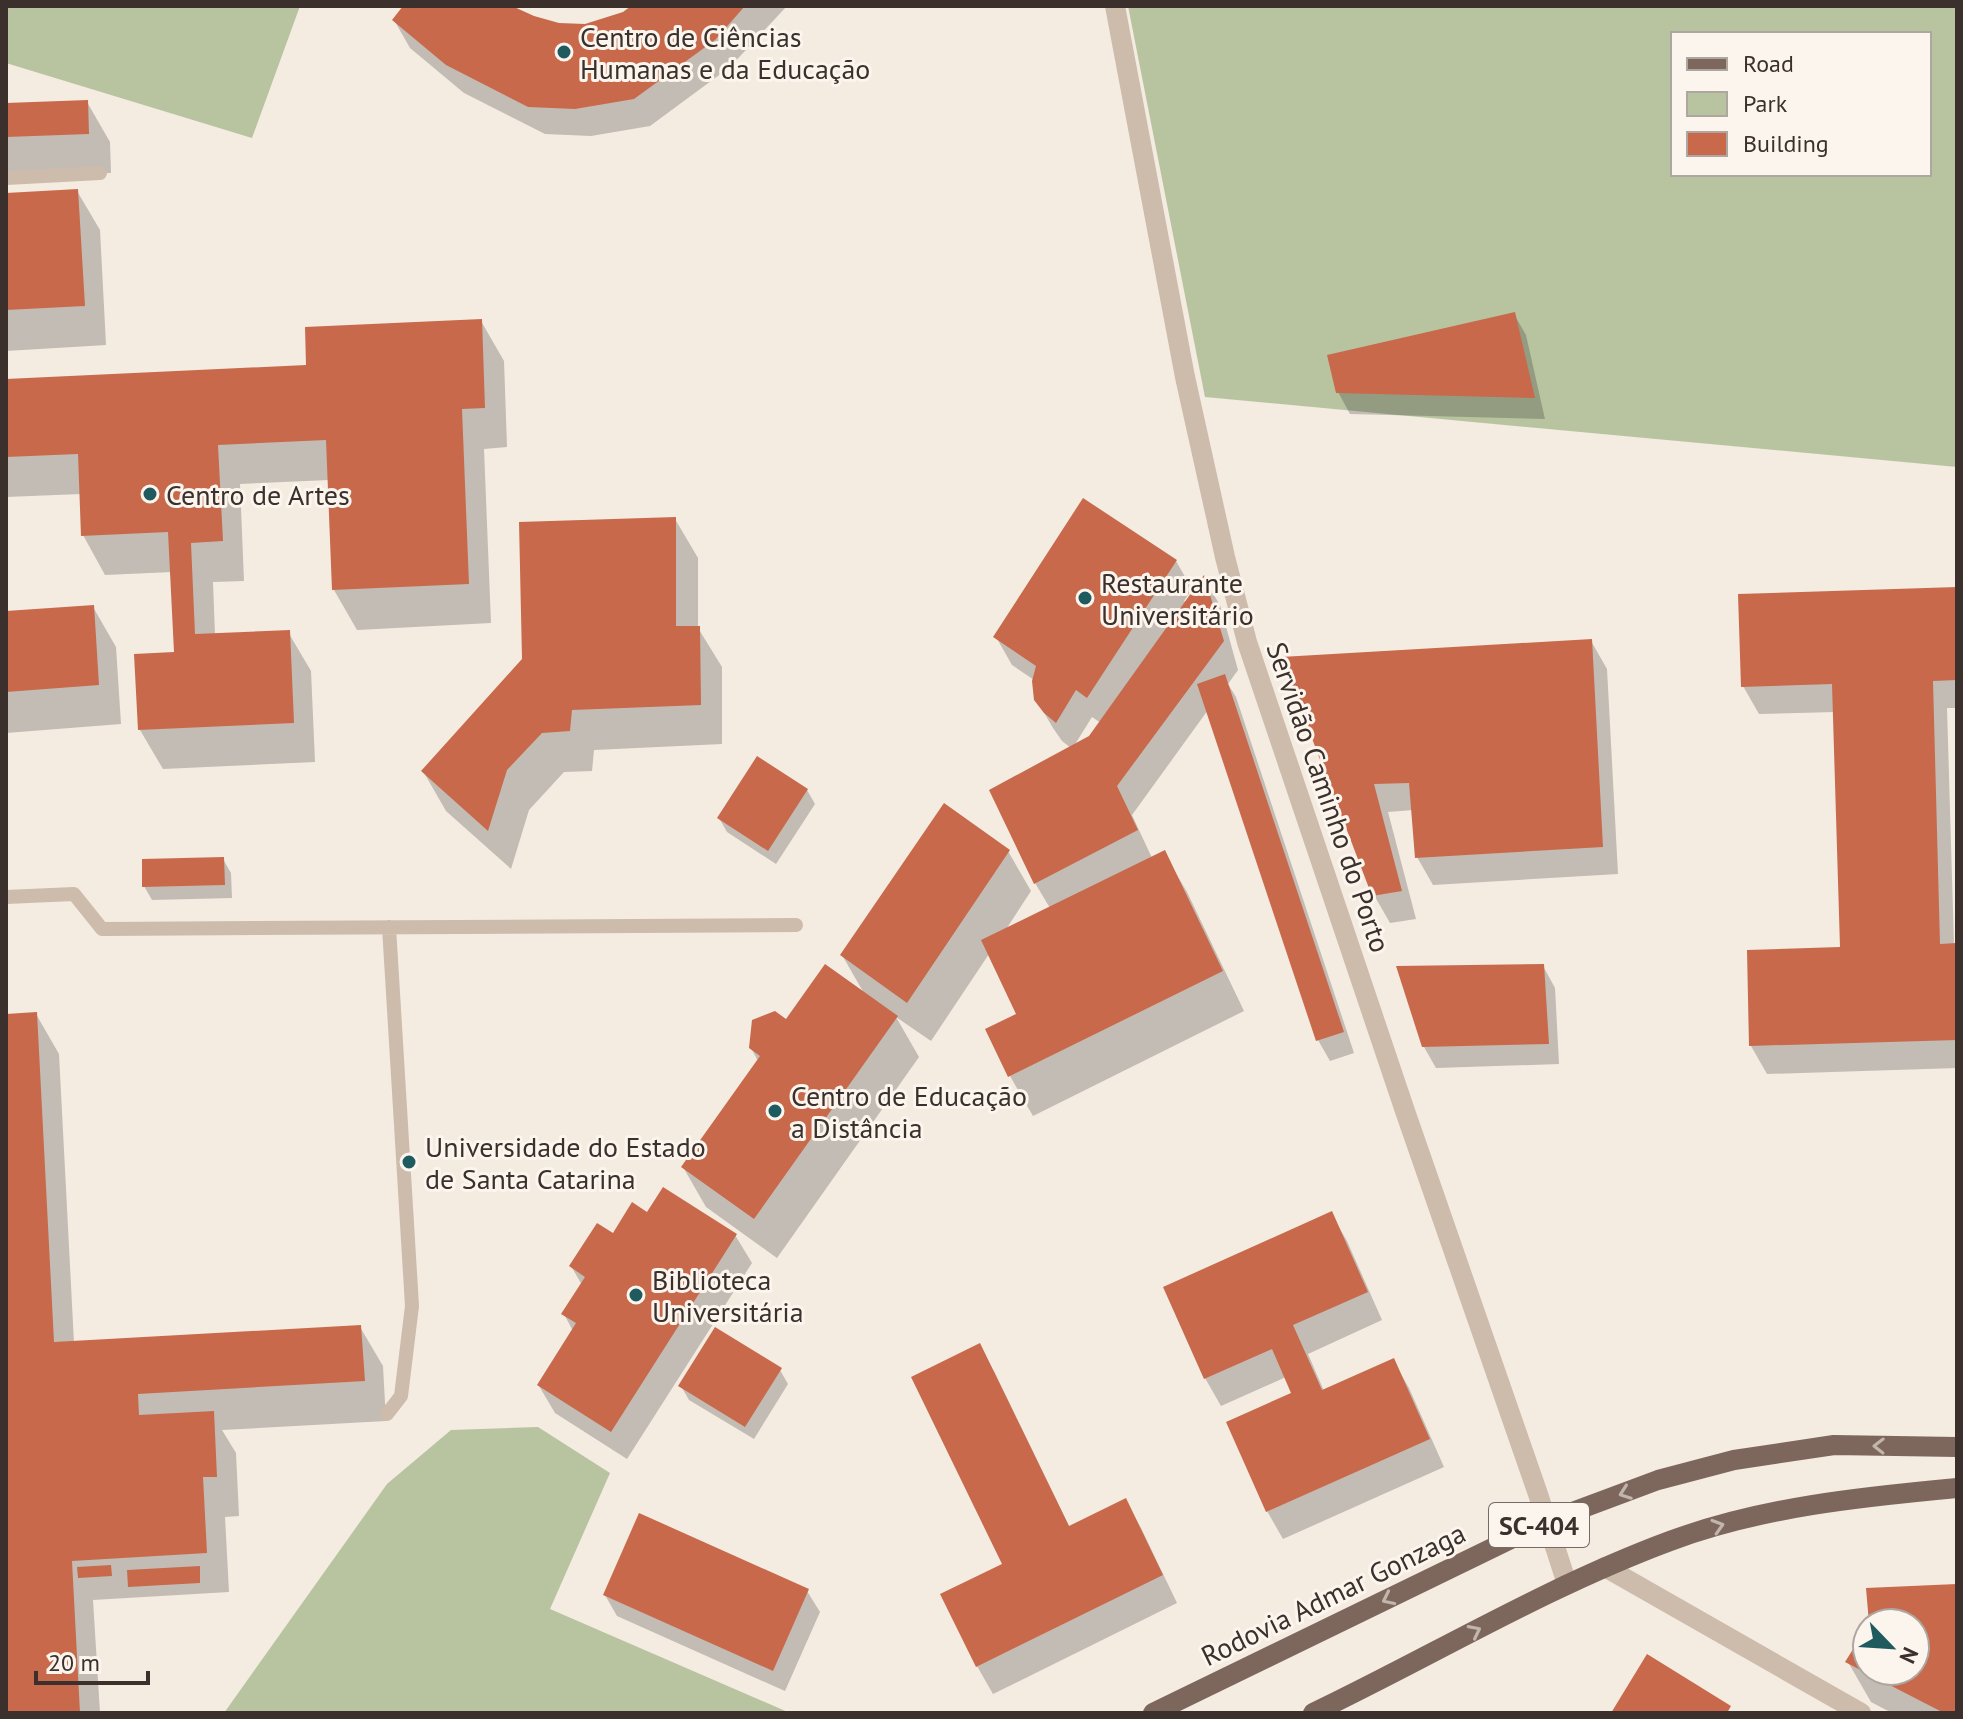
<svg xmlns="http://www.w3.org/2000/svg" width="1963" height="1719" font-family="'PT Sans',sans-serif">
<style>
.green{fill:#b8c4a0;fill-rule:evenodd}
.shadow{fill:#0003;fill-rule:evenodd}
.building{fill:#c8694b}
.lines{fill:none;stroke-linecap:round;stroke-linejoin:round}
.service{stroke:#cdbbac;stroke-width:14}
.minor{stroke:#cdbbac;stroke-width:20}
.primary{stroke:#7d675c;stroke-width:20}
.oneway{stroke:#c2b5ac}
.poi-dot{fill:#1f5a5e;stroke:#fbf5ee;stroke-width:3}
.labels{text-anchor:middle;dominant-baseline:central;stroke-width:6;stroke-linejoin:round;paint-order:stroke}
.shield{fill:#fbf5ee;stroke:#756b66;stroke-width:2}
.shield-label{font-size:26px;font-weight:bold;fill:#3b302b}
.poi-label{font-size:28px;fill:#3b302b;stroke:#fbf5ee;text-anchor:start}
.street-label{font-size:28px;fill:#3b302b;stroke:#fbf5ee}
</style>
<rect width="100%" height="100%" fill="#f4ebe1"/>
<path class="green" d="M6,6H300L252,138L6,63Z
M1128,6H1957V467L1205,397ZM1673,34H1929V174H1673Z
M538,1427L610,1473L550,1609L790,1713H224L387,1484L451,1430Z"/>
<path class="shadow" d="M405,6H508L533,18L558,25L585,26L624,14L635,6H787L730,67L650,126L591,136L545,134L464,93L410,48L394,20Z
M87,102L110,142L111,173L6,177V105Z
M77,191L100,230L106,345L6,351V195Z
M1514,314L1526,335L1545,419L1350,414L1338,392Z
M481,321L504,361L507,447L484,449L491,623L357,630L334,590L329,480L240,484L244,581L213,582L215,635L288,632L311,671L315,762L163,769L140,730L176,654L172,572L105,575L83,535L81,494L6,497V381L308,367Z
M675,519L698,558V628L722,667V744L594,750L592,771L564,772L529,810L511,869L446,811L423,771Z
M1176,561L1192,589L1184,601L1187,603L1204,579L1220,605L1238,670L1228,684L1236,697L1354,1053L1330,1061L1318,1040L1208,710L1132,815L1152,858L1164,853L1187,892L1244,1011L1033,1116L1010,1076L988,1030L1019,1015L989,954L931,1041L896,1017L919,1057L777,1258L706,1207L683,1167L758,1061L751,1048L786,1022L865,995L842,955L1008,851L1031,891L1005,931L1050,908L1035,883L1071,748L1062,741L1053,728L1036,699L1034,680L1012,665L996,637ZM1092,717L1101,723L1090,738L1074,746Z
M1957,589V708H1947L1954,945H1957V1068L1767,1074L1751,1046L1842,949L1835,712L1759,714L1743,686Z
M93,607L116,647L121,724L6,733V613Z
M1591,641L1607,669L1618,874L1433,885L1417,857L1413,810L1388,812L1416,919L1390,923L1374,895L1284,659Z
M807,790L815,804L776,864L727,832L719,818Z
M223,859L231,873L232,898L152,900L144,886Z
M1543,966L1555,988L1559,1064L1436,1068L1424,1047Z
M36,1014L59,1054L74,1343L360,1327L383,1366L386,1421L222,1430L236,1453L239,1516L225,1517L229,1592L93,1600L100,1713H6V1016Z
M1331,1214L1347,1241L1382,1320L1308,1354L1324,1391L1393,1360L1409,1388L1444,1467L1283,1539L1267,1511L1294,1394L1286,1377L1221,1406L1205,1378Z
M648,1215L735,1235L752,1263L627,1459L555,1413L539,1386L573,1331L564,1314L582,1285L571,1266L614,1236Z
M979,1346L995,1373L1070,1528L1125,1500L1141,1528L1177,1603L993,1694L977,1666L1004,1565Z
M780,1370L788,1384L754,1439L689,1400L681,1386Z
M1957,1586V1713H1892L1871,1702L1848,1662L1867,1631V1671H1915V1623H1871Z
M807,1591L820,1612L785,1691L617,1616L605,1595Z"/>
<path class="building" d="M403,6H512L534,16L559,23L585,24L623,12L631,6H745L715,40L634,99L575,109L528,107L446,65L392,20Z
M88,100L89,134L6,137V103Z
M78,189L85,306L6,310V193Z
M1515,312L1535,398L1336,393L1327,355Z
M482,319L485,408L462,409L469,584L332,590L326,440L218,445L223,541L191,543L195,634L290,630L294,723L138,730L134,654L174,652L168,532L81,536L78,454L6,457V379L306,365L305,327Z
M1083,498L1177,560L1087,698L1076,690L1056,723L1044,713L1034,700L1032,681L1036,666L993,637Z
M676,517V626H700L701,705L572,710L570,731L542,733L507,770L488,831L421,771L522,659L519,522Z
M1204,575L1224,641L1117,786L1138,830L1034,884L989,790L1089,736Z
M1957,587V680L1933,681L1940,944L1957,943V1040L1749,1046L1747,950L1840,947L1832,684L1741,687L1738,594Z
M94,605L99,685L6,692V611Z
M1592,639L1603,847L1415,858L1409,783L1374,784L1402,891L1372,896L1281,657Z
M1225,674L1344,1032L1316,1041L1197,684Z
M757,756L808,789L768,851L717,818Z
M944,803L1010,850L907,1003L840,955Z
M1165,850L1223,971L1008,1077L985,1029L1016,1014L981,940Z
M224,857L225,885L142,887V859Z
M825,964L898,1016L754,1219L681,1167L760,1056L749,1048L752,1020L775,1011L786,1019Z
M1544,964L1549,1044L1422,1047L1396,966Z
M37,1012L54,1342L361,1325L365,1381L138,1394L139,1415L214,1411L217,1477H203L207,1553L72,1561L80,1713H6V1014Z
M663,1187L737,1234L611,1432L537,1385L576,1323L561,1314L585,1277L569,1266L597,1223L613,1233L632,1202L647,1212Z
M1332,1211L1368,1292L1293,1325L1322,1390L1394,1358L1430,1439L1266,1512L1226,1422L1291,1393L1272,1349L1204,1379L1163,1287Z
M715,1327L782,1368L745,1427L678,1386Z
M980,1343L1069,1526L1126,1498L1163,1575L976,1667L940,1594L1002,1564L911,1377Z
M639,1513L809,1589L773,1671L603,1595Z
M111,1565L112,1576L78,1578L77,1567Z
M200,1566V1583L128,1587L127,1570Z
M1957,1584V1713H1944L1845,1662L1867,1627V1671H1915V1623H1869L1866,1588Z
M1647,1654L1731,1706L1727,1713H1611Z"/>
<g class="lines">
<path class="service" d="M6,178L100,173
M6,897L74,894L102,929L796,925
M387,1414L401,1396L412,1306L389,927"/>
<path class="minor" d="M1115,6L1185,377L1225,557L1247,642L1405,1111L1538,1494L1567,1584
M1605,1567L1861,1713"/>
<path class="primary" d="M1153,1713L1548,1521L1658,1480L1734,1460L1834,1445L1957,1447
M1313,1713C1432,1656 1546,1587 1670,1541C1761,1507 1861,1497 1957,1488"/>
</g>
<defs><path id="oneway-chevron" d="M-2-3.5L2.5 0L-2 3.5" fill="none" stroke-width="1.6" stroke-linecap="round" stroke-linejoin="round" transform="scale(2)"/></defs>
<g class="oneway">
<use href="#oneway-chevron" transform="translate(1879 1446) rotate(-179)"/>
<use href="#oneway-chevron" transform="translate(1625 1493) rotate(160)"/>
<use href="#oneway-chevron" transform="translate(1718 1526) rotate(-17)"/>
<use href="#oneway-chevron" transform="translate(1388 1599) rotate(154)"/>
<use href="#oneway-chevron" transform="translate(1475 1631) rotate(-27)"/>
</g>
<g class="poi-dot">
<circle cx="564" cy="52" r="8"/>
<circle cx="150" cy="494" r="8"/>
<circle cx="1085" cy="598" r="8"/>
<circle cx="775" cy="1111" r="8"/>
<circle cx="409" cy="1162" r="8"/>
<circle cx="636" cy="1295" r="8"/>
</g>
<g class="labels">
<rect class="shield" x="1489" y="1503" width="100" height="44" rx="6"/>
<g class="shield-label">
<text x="1539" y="1525">SC-404</text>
</g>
<g class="poi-label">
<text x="580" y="36">Centro de Ciências<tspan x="580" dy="32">Humanas e da Educação</tspan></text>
<text x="166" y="494">Centro de Artes</text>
<text x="1101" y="582">Restaurante<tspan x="1101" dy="32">Universitário</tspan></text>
<text x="791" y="1095">Centro de Educação<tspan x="791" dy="32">a Distância</tspan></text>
<text x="425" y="1146">Universidade do Estado<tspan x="425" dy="32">de Santa Catarina</tspan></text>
<text x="652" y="1279">Biblioteca<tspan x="652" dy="32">Universitária</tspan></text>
</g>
<g class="street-label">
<text transform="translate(1329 797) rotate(71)">Servidão Caminho do Porto</text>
<text transform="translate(1333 1594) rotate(-26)">Rodovia Admar Gonzaga</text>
</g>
</g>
<rect width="1963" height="1719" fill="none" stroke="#3b302b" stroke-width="16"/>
<rect x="1671" y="32" width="260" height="144" fill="#fbf5ee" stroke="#aea6a0" stroke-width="2"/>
<rect x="1687" y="58" width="40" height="12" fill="#7d675c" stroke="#aea6a0" stroke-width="2"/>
<text x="1743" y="72" font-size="24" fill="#3b302b">Road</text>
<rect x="1687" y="92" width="40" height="24" fill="#b8c4a0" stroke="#aea6a0" stroke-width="2"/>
<text x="1743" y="112" font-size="24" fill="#3b302b">Park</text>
<rect x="1687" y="132" width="40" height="24" fill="#c8694b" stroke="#aea6a0" stroke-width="2"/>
<text x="1743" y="152" font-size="24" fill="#3b302b">Building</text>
<g transform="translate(1891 1647) rotate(115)"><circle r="38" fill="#fbf5ee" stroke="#aea6a0" stroke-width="2"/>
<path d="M0-6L14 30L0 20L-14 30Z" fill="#1f5a5e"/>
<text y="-12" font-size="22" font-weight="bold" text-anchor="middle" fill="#3b302b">N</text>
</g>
<path d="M36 1671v12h112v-12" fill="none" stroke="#3b302b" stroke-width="4"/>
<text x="48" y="1671" font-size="24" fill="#3b302b" stroke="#fbf5ee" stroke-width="6" paint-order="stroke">20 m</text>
</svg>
